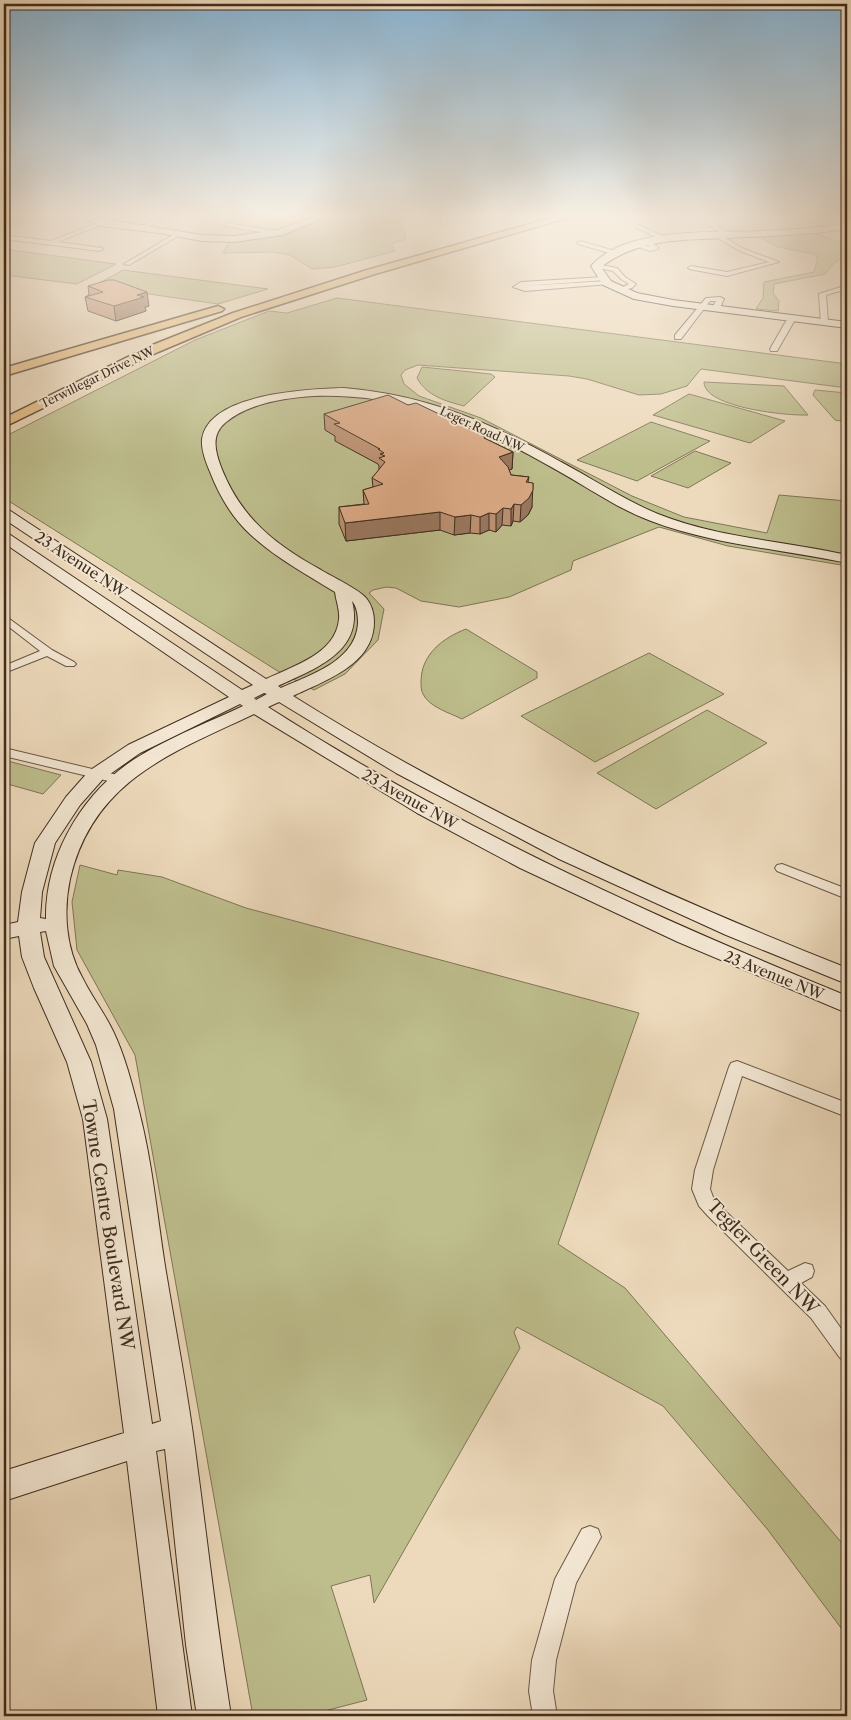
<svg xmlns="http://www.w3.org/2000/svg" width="851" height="1720" font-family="'Libre Caslon Text',serif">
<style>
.green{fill:#bebe8d;stroke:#7f7656}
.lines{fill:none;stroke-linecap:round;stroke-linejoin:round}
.street-casing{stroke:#6b5846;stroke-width:2}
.secondary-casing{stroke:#402d1e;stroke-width:2}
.primary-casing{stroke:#402d1e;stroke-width:3}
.street{fill:#f3e7d3;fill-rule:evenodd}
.secondary{fill:#f3e7d3;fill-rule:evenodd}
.primary{fill:#e6bd7e;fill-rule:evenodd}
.wall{fill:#bc9273;stroke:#402d1e}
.shaded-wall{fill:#99775e;stroke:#402d1e}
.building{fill:#dbaa86;stroke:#402d1e}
.labels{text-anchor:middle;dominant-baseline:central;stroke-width:4;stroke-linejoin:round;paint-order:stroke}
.far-street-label{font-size:12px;fill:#402d1e;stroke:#f3e7d3}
.street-label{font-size:15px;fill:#402d1e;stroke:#f3e7d3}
.near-street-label{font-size:18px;fill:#402d1e;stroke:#f3e7d3}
</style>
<rect width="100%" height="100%" fill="#eddabc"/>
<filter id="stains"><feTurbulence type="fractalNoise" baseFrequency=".004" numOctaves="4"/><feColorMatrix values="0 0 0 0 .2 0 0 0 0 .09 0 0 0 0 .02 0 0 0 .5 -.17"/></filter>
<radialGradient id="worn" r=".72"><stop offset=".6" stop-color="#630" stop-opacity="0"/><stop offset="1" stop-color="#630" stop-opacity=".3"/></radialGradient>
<path class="green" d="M328,218H407L401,224L406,239L391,244L395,251L335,267L312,269L290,255L273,252L223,253L229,242C268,240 291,233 328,218Z
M812,232L847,245V256L835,262L825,274L774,284L773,293L779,301L778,311L756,309L763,298L764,282L814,272L818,258L814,254L778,247L756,235Z
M4,249L116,264L77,284L4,275Z
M123,270L268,289L218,304L94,286Z
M337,298L847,364V388L701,369L687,386L661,394L639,395L587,379L569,376L418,365L405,370L401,375L404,384L419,396L481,418L632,496L684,517L767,533L779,495L847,501V566L728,546L659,527L573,561L571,570L509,597L459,607L421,601L396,588L386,587L373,590L369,593L384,609L378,640L345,674L314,690L276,670L4,498V437L195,340L269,311L287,313Z
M422,367L491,374L495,377L464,406C445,401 427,396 417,378Z
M704,382L784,386L808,415C789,416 704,408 704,382Z
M815,390L847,393V422L835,420L813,395Z
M689,394L785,421L750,443L653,415Z
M651,422L710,441L637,481L577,460Z
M695,451L731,463L688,488L651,476Z
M466,629L537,672V678L462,719C450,713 429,707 423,694C421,691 421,685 421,682C421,654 443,638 466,629Z
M649,653L724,694L595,762L521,716Z
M707,710L767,743L656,809L597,773Z
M4,760L61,775L43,794L4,783Z
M80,865L117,875L118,870L162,877L246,908L639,1013L558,1244L625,1288L847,1549V1636L768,1530L663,1406L517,1327L514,1332L520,1348L374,1603L370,1575L331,1586L367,1700L305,1716H253L135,1055L77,950L72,902Z"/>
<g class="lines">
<g class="street-casing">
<path id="street" d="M155,218H163L145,229H141V227Z
M441,218H447L445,224H441Z
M697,218H705L731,235L726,236Z
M801,218H812L847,229V233Z
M19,219L21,222L4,228V224Z
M100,222L105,223L58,242L102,248L103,249L100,251L4,239V235L51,241Z
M226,223L280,231L283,233L280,235L224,226Z
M639,225L664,237L665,238L660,239L637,228Z
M178,232L183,233L129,265L124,264Z
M718,234L744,249L779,262L727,276L689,269L688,268L691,266L727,272L769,262L740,251L716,237V235Z
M647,240L658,247V249L650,251L633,245L636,243L650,247L644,242Z
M580,241L618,252L619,253L616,255L578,244L577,243Z
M596,264L617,268L625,277L636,284L632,288L619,291V289L629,284L621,279L613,271L594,267L593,266Z
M604,277L607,279L606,280L522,286L607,281L609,282V284L525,291L513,287L521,282Z
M847,285V289L826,295L828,322L821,324L819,294Z
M720,297L724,299L719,310L712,308L716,301H710L681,339H675V335L706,298Z
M789,316L796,318L777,351H771L770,349Z
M4,615L52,650L74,662L76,664L74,666H66L47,656L4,673V666L40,651L4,623Z
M4,748L126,777L127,780L121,784L4,756Z
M782,864L847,889V899L777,871L775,868L777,865Z
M737,1061L847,1103V1117L742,1076L713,1170L710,1189L713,1197L720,1206L788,1271L805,1263L812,1265L814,1271L812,1277L801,1283L825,1306L847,1337V1361L840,1358L811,1318L708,1216L699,1206L692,1189L695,1170L729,1067L731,1063Z
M590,1526L598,1529L601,1537L576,1583L556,1660L553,1691L557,1716H533L529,1691L532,1660L555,1579L582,1529Z"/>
</g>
<g class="secondary-casing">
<path id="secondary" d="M82,218H97L202,235L234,236L278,230L309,218H322L283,235L234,242L202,241L159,233L102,226Z
M847,223V229C808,235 769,236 729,238C684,240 639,238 601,267L611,281L637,293L673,300L847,322V328L673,306L634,299L603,285L591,266C626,226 715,233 763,231C791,230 819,228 847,223Z
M344,388C426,395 490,422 561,462C593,479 624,500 658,514C718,538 785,541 847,555V563C782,549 714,545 651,521C616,508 586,486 553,468C476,424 405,393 314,396C284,398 249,403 225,423C211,435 215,451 221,467C241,518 274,544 321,570C331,576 360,590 366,598C372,605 374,614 374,622C374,665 324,681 293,696C468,806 655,892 847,968V984L726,935L559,859L396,773L279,702L268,707C453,826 644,913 847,996V1013L678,942L520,868L417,813L254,714C172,753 93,780 70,879C63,912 66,948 82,977C91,996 104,1012 113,1031C125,1056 132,1084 139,1111C152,1161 157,1214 165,1266C175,1327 187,1388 195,1449C207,1538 217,1627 231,1716H197L186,1645L165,1449L156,1451L192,1716H158L127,1461L4,1501V1471L124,1433L83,1119L67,1062L34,988L22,957L19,936L4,939V925L18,922L22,892L35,843L66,797L89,771L128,745L229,697L4,543V533L9,534L242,690L253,685L4,519V509L9,510L266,679C293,666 336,654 339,619C340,610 336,601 335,592C306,574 276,558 251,535C232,518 219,495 210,472C206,462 201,450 202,439C209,393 309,389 344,388ZM352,601C357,607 358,615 358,623C356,661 310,675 281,688L278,686C314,669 365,652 352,601ZM264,693L267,694L256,700L254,698ZM240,704L243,706C207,723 158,742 126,765C78,800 45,860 46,919L40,918L42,892L55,843L80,805L103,779L140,753ZM46,931L54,966L87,1024L96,1045L114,1109L161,1421L152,1424L107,1119L91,1062L44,957L40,932Z"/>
</g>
<g class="primary-casing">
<path id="primary" d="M551,218H567L375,274L241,317L158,352L4,427V418L150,346L233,313L367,270Z
M218,306L224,309L222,311L4,376V368Z"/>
</g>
<use href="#street" class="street"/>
<use href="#secondary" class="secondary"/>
<use href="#primary" class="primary"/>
</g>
<path class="wall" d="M88,286L149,306L145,307L146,311L116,321L88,311L85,297L89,295Z
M408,405L479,434L486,439L513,452L512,469L509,470L511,475L529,477L528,482L532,507L528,515L520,522L513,521L511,526L502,525L496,532L489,530L480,534L470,533L454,535L440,530L346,541L339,524V507L364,504L363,490L373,487L372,478L379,470V466L378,464L335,441V436L325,430L324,414Z"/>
<path class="shaded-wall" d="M147,292L149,306L145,307L146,311L116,321L114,306L137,295Z
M513,452L512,469L498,474L499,457Z
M533,483L532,507L528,515L520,522L521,505Z
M514,504L513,521L511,526V509Z
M503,508L502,525L496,532V514Z
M440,512V530L346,541L345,523Z
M489,513V530L480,534V517Z
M471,515L470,533L454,535L455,517Z"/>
<path class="building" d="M108,280H114L147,292L137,295L144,297L114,306L85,297L103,292L88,286Z
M388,395L408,405L416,403L479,433H477L486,438H484L513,452L499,457L508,467L511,475L529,477L526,482L533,483V490L529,498L521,505L514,504L511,509L503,508L496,514L489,513L480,517L471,515L455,517L440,512L345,523L339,507L369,504L363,490L383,484L372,478L385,462L379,458L385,456L380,454L384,453L378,449H380L334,424L340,423L324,414Z"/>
<linearGradient id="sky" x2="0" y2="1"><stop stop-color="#89b6d6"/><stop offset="0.47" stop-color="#f7eee1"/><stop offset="1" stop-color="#f7eee1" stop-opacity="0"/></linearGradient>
<rect width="851" height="459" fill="url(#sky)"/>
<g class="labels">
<g class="far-street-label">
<text transform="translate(97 377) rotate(-26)">Terwillegar Drive NW</text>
<text transform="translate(482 429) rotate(25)">Leger Road NW</text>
</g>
<g class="street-label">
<text transform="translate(81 564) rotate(33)">23 Avenue NW</text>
<text transform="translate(410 799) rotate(29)">23 Avenue NW</text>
<text transform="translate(774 975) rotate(22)">23 Avenue NW</text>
</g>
<g class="near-street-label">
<text transform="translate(108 1225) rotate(81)">Towne Centre Boulevard NW</text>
<text transform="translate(763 1257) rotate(46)">Tegler Green NW</text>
</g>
</g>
<rect width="851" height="1720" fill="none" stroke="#eddabc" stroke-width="20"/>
<rect x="5" y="5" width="841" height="1710" fill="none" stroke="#402d1e" stroke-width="2.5"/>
<rect x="10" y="10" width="831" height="1700" fill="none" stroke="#402d1e"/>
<rect width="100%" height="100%" filter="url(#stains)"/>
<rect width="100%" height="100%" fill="url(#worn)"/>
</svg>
